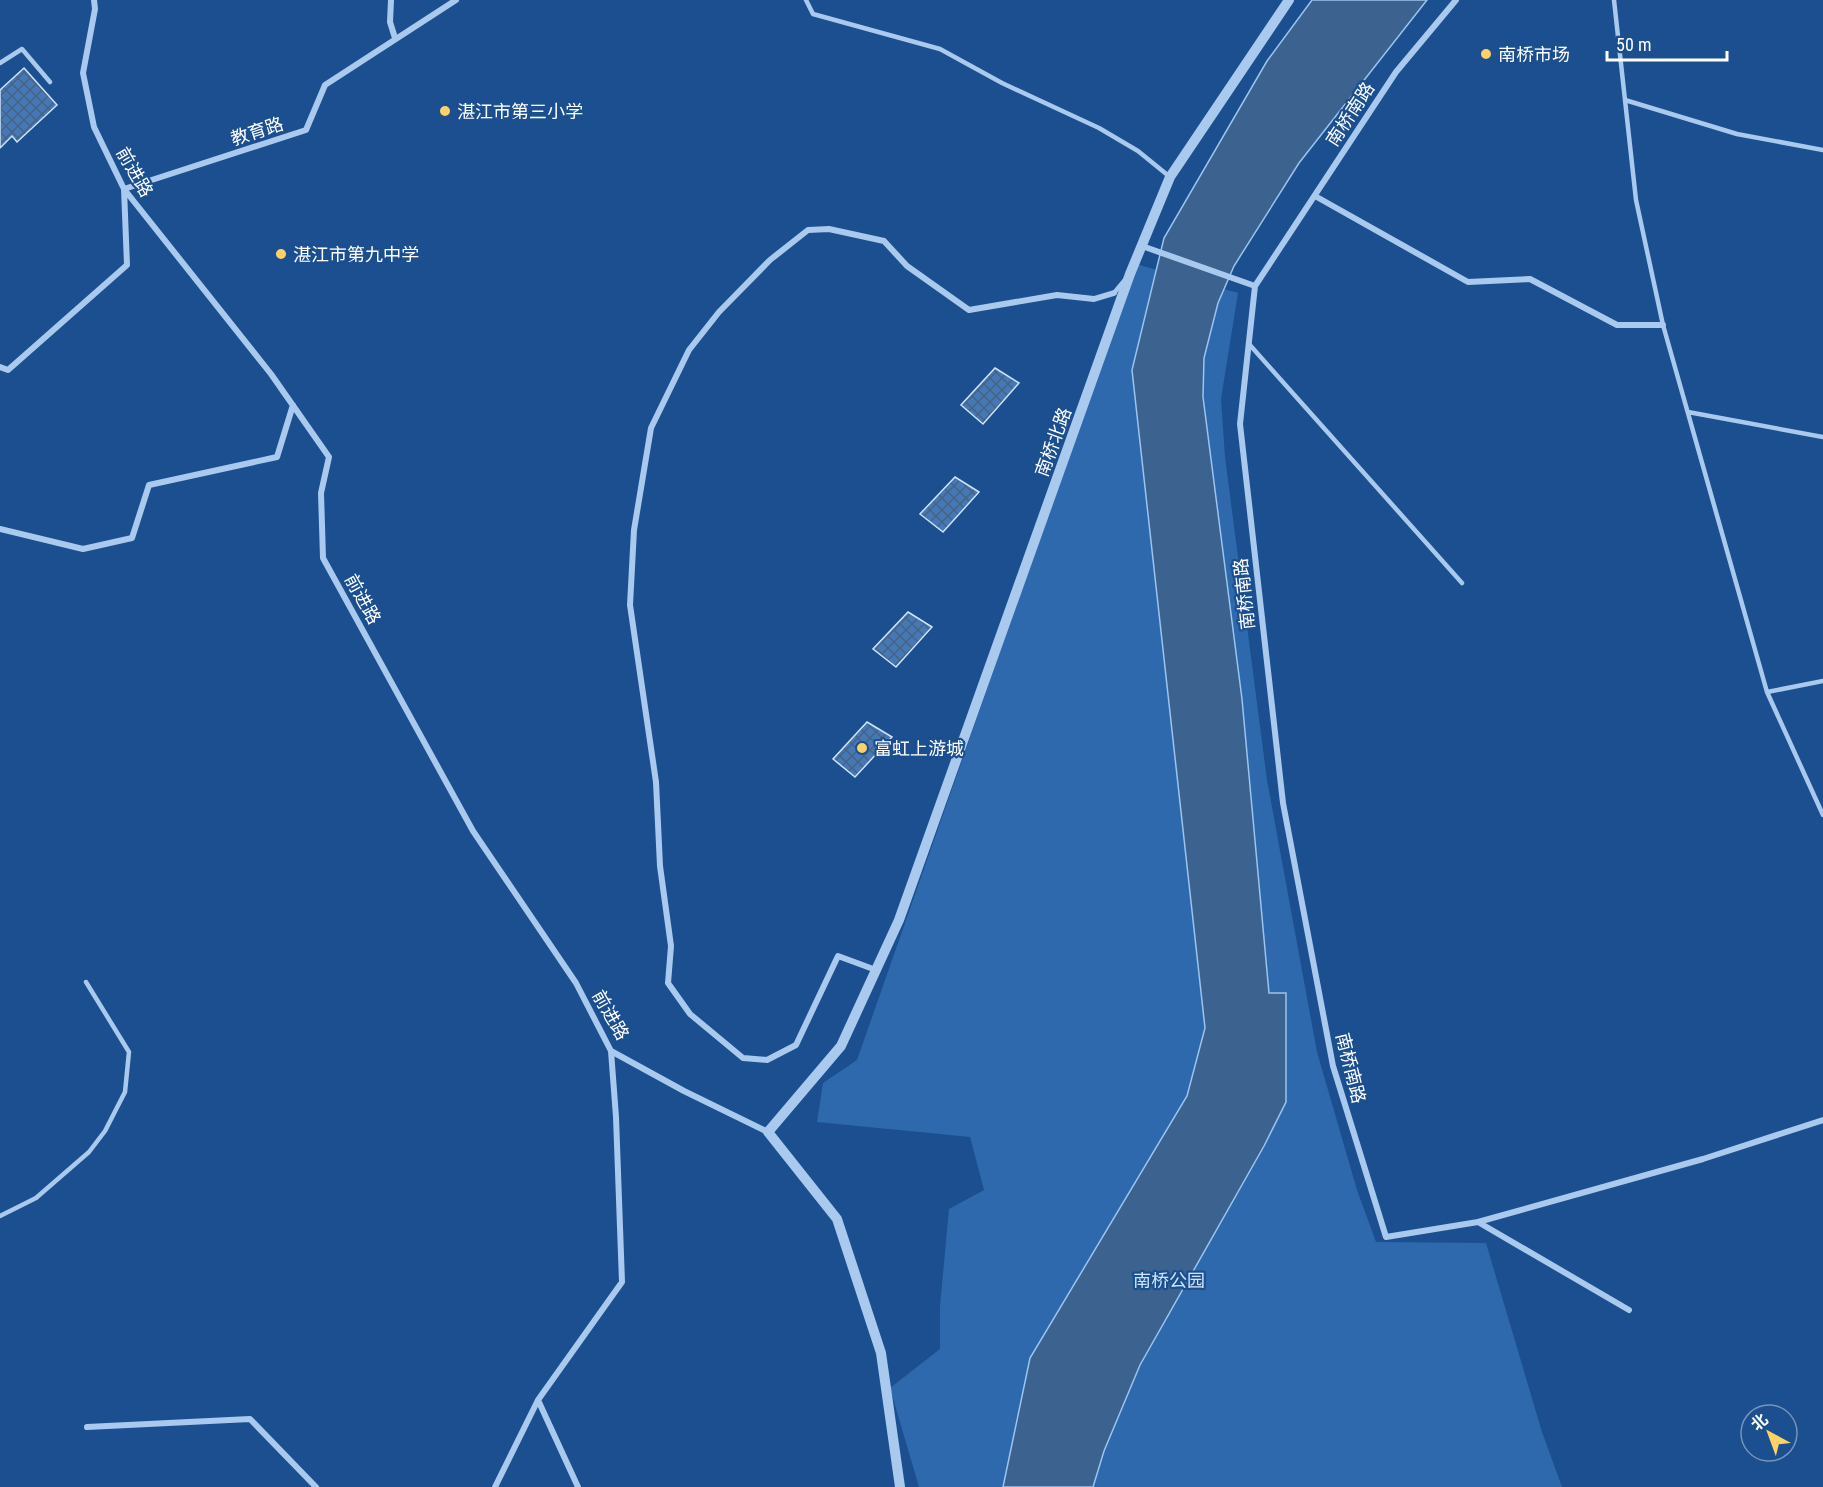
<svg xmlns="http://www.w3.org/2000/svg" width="1823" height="1487" font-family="'Roboto Condensed','Noto Sans SC',sans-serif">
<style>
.park{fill:#2e69ad}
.water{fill:#3c6290;stroke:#9cc4f0;stroke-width:1.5}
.building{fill:url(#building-cross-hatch);stroke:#cfe3fa;stroke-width:1.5}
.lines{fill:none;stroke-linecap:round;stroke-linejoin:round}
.service{stroke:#a9c9ee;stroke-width:4.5}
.minor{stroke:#a9c9ee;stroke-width:6}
.tertiary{stroke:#a9c9ee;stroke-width:10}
.poi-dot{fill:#ffd166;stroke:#1b4f8f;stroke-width:2}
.labels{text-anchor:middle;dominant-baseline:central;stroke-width:4.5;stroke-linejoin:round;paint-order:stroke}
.poi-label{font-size:18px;fill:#fff;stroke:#1b4f8f;text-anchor:start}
.street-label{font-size:18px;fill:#fff;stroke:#1b4f8f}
.park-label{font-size:18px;fill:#cfe3fa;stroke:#1b4f8f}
</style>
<defs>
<pattern id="building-cross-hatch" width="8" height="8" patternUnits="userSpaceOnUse" patternTransform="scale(1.5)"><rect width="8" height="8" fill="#4478b7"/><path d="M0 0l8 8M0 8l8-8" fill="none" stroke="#486282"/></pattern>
</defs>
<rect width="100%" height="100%" fill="#1b4f8f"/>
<path class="park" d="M1136,264L1238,293L1221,399L1225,457L1267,780L1317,1052L1357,1190L1376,1242L1486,1243L1542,1432L1562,1487H919L890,1388L940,1349V1306L949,1209L984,1190L970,1137L817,1122L823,1083L857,1060Z"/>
<path class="water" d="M1312,0H1427L1299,163L1234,266L1218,303L1204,358L1203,397L1242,699L1269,993H1286V1102L1264,1146L1140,1365L1104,1451L1093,1487H1003L1030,1358L1187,1096L1205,1028L1132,370L1164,238L1267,61Z"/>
<path class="building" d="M24,68L57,105L17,142L12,136L0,148V90Z
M995,368L1019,383L983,424L961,405Z
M955,477L979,492L943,532L920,514Z
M908,612L932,627L896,667L873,649Z
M867,722L892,737L855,777L833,759Z"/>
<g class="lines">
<path class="service" d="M806,0L813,14L940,49L1002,83L1099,128L1138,151L1170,177
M1614,0L1636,200L1663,325L1767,692L1823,815
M0,63L22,49L50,82
M1625,100L1737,134L1823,150
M1114,293L1124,281
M1249,344L1462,583
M1688,412L1823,437
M1767,692L1823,681
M0,1216L36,1198L89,1152L105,1131L125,1092L129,1052L86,982"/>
<path class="minor" d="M94,0L95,9L83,73L94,127L124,189L271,374L329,457L321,493L323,558L473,831L576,983L611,1051L684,1091L768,1132
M391,0L390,22L395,38
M1456,0L1396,72L1255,286L1240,424L1283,803L1333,1066L1386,1237L1478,1222L1629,1310
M1315,196L1468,282L1530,279L1617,325H1663
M1142,246L1255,286
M0,367L8,370L127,265L124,189L306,130L325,85L456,0
M0,529L83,549L132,538L149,485L277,457L293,405
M876,970L838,956L796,1045L767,1060L743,1058L690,1014L668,983L671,946L660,866L656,782L630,605L634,530L651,428L689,350L719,312L770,260L808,230L829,229L884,241L907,266L969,310L1057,295L1094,299L1114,293
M1478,1222L1703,1159L1823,1120
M538,1400L622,1282L616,1117L611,1051
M87,1427L250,1419L316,1487
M495,1487L538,1400L578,1487"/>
<path class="tertiary" d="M900,1487L881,1353L837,1219L768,1132L841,1046L899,920L1130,274L1170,177L1289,0"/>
</g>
<g class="poi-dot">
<circle cx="1486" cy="54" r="6"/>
<circle cx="445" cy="111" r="6"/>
<circle cx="281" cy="254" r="6"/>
<circle cx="862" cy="748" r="6"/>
</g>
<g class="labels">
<g class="poi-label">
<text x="1498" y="54">南桥市场</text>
<text x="457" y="111">湛江市第三小学</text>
<text x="293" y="254">湛江市第九中学</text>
<text x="874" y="748">富虹上游城</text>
</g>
<g class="street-label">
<text transform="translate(1350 114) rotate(-57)">南桥南路</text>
<text transform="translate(257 131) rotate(-18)">教育路</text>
<text transform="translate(135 172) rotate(60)">前进路</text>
<text transform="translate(1053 442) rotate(-70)">南桥北路</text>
<text transform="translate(1244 594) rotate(-96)">南桥南路</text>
<text transform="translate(363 599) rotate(61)">前进路</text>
<text transform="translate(611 1015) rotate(60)">前进路</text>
<text transform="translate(1351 1068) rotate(76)">南桥南路</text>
</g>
<g class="park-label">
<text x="1169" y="1280">南桥公园</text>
</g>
</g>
<g transform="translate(1769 1433) rotate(319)"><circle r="28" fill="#1b4f8f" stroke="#7695bc" stroke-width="1.5"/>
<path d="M0-4.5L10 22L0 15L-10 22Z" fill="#ffd166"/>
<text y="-9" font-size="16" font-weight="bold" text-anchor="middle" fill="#ffffff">北</text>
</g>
<path d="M1607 51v9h120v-9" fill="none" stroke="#ffffff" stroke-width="3"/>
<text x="1616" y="51" font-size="18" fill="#ffffff" stroke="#1b4f8f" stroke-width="4.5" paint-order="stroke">50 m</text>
</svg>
